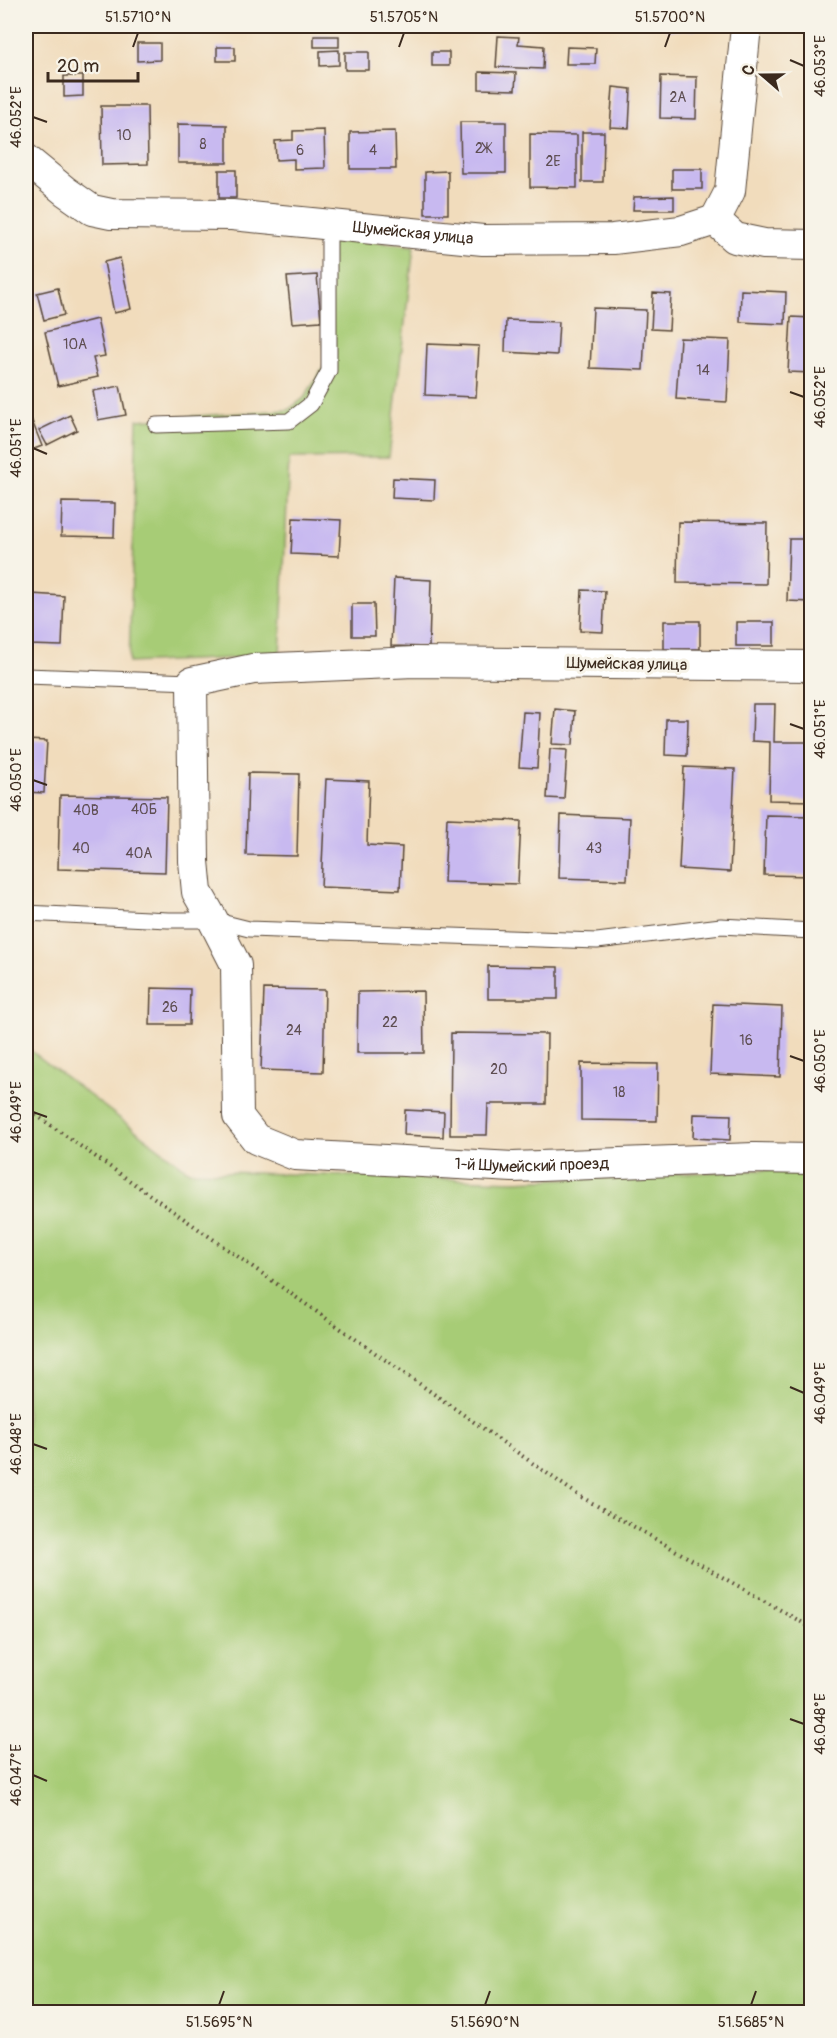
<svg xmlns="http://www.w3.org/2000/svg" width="837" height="2038" font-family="Pangolin,sans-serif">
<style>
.green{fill:#a7cc76;stroke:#717b4a;stroke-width:1.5}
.building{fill:#c8b9f0}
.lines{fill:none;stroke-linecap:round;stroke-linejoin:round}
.lane-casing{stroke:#564536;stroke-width:17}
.street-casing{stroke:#564536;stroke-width:32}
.path{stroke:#564536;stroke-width:4;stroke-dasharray:1.5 4.5;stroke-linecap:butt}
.lane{stroke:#fff;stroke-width:15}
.street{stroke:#fff;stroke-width:30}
.ticks{fill:none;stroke:#3b2a1e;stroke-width:2}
.labels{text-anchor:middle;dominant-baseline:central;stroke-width:6;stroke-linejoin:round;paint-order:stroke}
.number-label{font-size:14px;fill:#5e4e52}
.street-label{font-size:16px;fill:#3b2a1e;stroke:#f7f3e8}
.neatline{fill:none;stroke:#3b2a1e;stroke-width:2}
.ticks-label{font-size:15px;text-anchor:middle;fill:#3b2a1e}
</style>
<rect width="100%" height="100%" fill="#f7f3e8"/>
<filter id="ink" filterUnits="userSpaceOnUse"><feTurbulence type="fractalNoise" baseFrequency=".0167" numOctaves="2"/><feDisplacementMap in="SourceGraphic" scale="12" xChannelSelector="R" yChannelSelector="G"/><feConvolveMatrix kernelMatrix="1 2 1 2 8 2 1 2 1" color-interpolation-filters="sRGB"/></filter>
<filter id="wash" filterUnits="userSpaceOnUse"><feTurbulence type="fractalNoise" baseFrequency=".008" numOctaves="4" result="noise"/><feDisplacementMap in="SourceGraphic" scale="24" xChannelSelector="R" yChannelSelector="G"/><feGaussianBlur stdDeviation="1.35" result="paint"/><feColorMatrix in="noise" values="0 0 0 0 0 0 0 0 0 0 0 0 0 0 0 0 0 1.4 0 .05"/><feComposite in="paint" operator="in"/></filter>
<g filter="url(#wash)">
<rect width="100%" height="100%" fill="#f1dcbc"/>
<path class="green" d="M321,237L414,246L389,457L289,458L280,656L129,663L137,420L288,410L304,398L325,365Z
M26,1047L189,1171L514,1181L811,1168V2012H26Z"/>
<g id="blocks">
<path class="building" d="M667,26H696V30H667Z
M314,36H339V47H314Z
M498,36L519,37L518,44L544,46L543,69L496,67Z
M137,43H160V60L137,61Z
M217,47H235V61H217Z
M567,47L596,48L595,64H566Z
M339,50V65L320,66V51Z
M345,52H369V70H345Z
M432,52H449V66H432Z
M479,72L516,73L515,90L479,89Z
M64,76H83V96L64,97Z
M661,76L697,77L696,119L660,118Z
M613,87L631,89L629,128L610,127Z
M101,106H147L148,164L102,165Z
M460,122H506V173H461Z
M178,124L227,125V163H178Z
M324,130L325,168L294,169V159L276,160L275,141L293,140V131Z
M395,131L396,169H350V132Z
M582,132H604L603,182H582Z
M530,134L577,135V188L530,187Z
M672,169H702V189H672Z
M219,170H236V198H219Z
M448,171V214H425V172Z
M674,196V210H633L634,197Z
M120,258L131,309L114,313L104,262Z
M317,275L321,321L292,323L287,277Z
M58,288L64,315L44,320L37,293Z
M741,290L786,292L785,324L740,322Z
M653,293L671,294L669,330L651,329Z
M593,308L646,310L643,370L590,368Z
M791,317L812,318V373L788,372Z
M97,319L105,356L93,358L98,377L58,386L45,332Z
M506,320L559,322L557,355L505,352Z
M680,338L730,340L727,402L676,399Z
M427,344L479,346L476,397L425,395Z
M120,386L126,415L98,420L93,391Z
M70,415L77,430L47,445L39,430Z
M30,416L42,446L29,451L26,441V418Z
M393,478L435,480L434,500L392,498Z
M62,502L115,503L114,537L61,536Z
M293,518L341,520L339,556L291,554Z
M678,522L767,523L766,584L677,583Z
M789,539H812V602L787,601Z
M394,578L431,580L429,647L391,646Z
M582,590L605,591L603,632L580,631Z
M31,594L64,596L62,646L29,645Z
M352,604H374L375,636H352Z
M664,621H700V649H664Z
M736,622H774V646H736Z
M753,704H775L774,742H812V801L769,800L770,742L752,741Z
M555,709L575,711L573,745L552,744Z
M523,712L540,713L537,768L519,767Z
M666,719H688L687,756L665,755Z
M26,740L47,741L44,793L26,792Z
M550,749L567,750L564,799L547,798Z
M684,767L735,769L730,872L679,869Z
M248,773L299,774L297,856L246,855Z
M326,779L369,781L367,845L402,847L400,890L321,887Z
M60,795L167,797L165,872L58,869Z
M561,815L630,818L627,880L559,878Z
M766,815L812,816V876L764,875Z
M447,818L521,821L518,884L444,882Z
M488,966L558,967V999H488Z
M151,988L190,989L189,1025H150Z
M264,989L325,990L323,1072L261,1070Z
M423,991L424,1053H357L358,992Z
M713,1004L782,1007L780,1077L710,1074Z
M451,1033L547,1034L546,1104H488L487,1135H450Z
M581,1063L658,1064L657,1121L581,1120Z
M405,1110L444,1112L443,1137L404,1135Z
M694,1114L731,1115L730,1140L693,1138Z"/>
</g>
</g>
<g filter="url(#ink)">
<use href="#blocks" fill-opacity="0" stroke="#564536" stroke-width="1.5"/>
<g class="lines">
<g class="lane-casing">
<path id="lane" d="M156,425L289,421L311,404L329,371V224
M26,676L192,682
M26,913L168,920H213L249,929L597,941L721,926L812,931"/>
</g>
<g class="street-casing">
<g id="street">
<path id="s1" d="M26,159L65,191L92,210L111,214L232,215L483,240L613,239L681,231L715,220L735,238L764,244L812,245"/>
<path d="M715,220L730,191L746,26"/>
<path id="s2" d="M812,666L414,662L253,669L192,682L194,861L197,892L213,920L236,965L238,1116L256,1139L295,1155L513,1167L754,1158L812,1159"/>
</g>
</g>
<path class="path" d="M26,1108L578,1495L812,1628"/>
<use href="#lane" class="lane"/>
<use href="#street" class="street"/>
</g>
</g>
<path class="ticks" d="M133,47L138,33M399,47L404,33M665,47L670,33M790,60L804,66M33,117L47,122M790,392L804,397M33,448L47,454M790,724L804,729M33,780L47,785M790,1056L804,1061M33,1112L47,1117M790,1387L804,1393M33,1444L47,1449M790,1719L804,1724M33,1775L47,1781M219,2005L224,1991M485,2005L490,1991M751,2005L756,1991"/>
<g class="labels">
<g class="number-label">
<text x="678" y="97">2А</text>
<text x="124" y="135">10</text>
<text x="203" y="144">8</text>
<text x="483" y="148">2Ж</text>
<text x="300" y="150">6</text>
<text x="373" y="150">4</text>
<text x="553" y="161">2Е</text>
<text x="75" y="344">10А</text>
<text x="703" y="370">14</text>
<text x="144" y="809">40Б</text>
<text x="86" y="810">40В</text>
<text x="81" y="848">40</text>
<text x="594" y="848">43</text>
<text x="139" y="853">40А</text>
<text x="170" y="1007">26</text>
<text x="390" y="1022">22</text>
<text x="294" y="1030">24</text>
<text x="746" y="1040">16</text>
<text x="499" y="1069">20</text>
<text x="619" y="1092">18</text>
</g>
<g class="street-label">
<text stroke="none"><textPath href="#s1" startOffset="406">Шумейская улица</textPath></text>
<text transform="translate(627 664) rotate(1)">Шумейская улица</text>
<text stroke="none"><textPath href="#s2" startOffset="1374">1-й Шумейский проезд</textPath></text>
</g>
</g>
<rect width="837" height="2038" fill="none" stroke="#f7f3e8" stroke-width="66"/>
<g transform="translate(762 75) rotate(290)" stroke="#f7f3e8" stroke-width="4.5" paint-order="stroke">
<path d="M0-4.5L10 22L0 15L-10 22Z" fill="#3b2a1e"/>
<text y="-9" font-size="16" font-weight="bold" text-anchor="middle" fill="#3b2a1e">С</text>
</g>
<path d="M48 72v9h90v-9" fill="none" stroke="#3b2a1e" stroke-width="3"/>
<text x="57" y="72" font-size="18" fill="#3b2a1e" stroke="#f7f3e8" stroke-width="4.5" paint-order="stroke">20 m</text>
<rect x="33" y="33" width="771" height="1972" class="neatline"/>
<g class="ticks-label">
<text x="138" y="22">51.5710°N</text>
<text x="404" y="22">51.5705°N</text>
<text x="670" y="22">51.5700°N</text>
<text transform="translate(820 66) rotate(-90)" y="5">46.053°E</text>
<text transform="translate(16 117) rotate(-90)" y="5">46.052°E</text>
<text transform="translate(820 397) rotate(-90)" y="5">46.052°E</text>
<text transform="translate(16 448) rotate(-90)" y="5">46.051°E</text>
<text transform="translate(820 729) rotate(-90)" y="5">46.051°E</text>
<text transform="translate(16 780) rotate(-90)" y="5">46.050°E</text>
<text transform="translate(820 1061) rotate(-90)" y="5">46.050°E</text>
<text transform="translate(16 1112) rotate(-90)" y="5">46.049°E</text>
<text transform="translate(820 1393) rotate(-90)" y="5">46.049°E</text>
<text transform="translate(16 1444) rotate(-90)" y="5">46.048°E</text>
<text transform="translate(820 1724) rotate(-90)" y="5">46.048°E</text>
<text transform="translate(16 1775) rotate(-90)" y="5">46.047°E</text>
<text x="219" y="2027">51.5695°N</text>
<text x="485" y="2027">51.5690°N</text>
<text x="751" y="2027">51.5685°N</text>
</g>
</svg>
